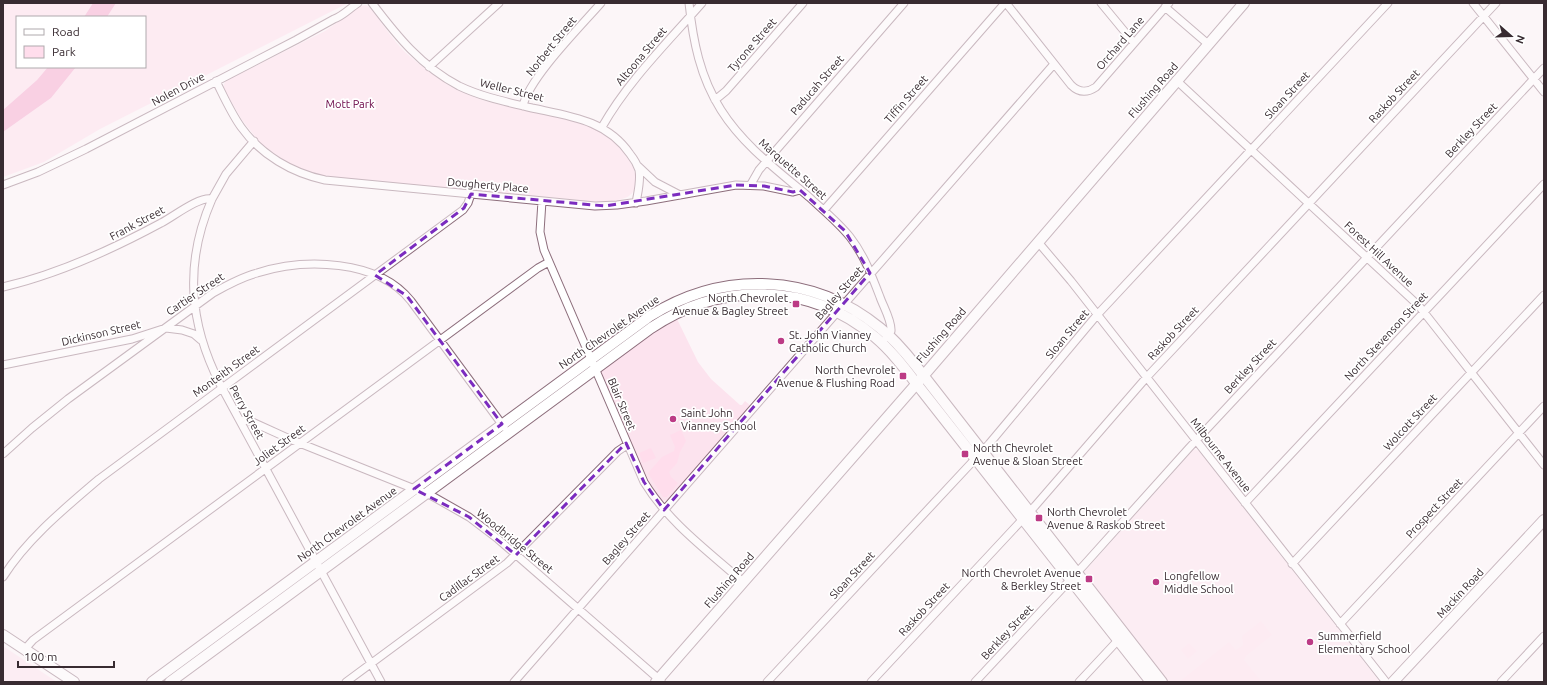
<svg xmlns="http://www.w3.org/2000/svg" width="1547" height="685" font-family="Ubuntu,sans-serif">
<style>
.built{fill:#fce3ee}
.green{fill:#ffddec}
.water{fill:#f6a2cb}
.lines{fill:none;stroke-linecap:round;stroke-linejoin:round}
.street-casing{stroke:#8d6e7c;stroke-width:9}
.secondary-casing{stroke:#8d6e7c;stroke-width:12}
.street{stroke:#fff;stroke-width:7}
.secondary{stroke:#fff;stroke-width:10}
.marked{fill:none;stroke:#7b2cbf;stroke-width:3;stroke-dasharray:8 5;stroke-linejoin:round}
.poi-dot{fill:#bc3b85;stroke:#fff;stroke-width:1.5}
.labels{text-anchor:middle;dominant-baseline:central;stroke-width:3.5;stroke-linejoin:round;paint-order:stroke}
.street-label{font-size:11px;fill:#382b31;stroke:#fff}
.park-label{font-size:11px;fill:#670143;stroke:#fff}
.poi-label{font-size:11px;fill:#382b31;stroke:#fff;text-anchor:start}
</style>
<rect width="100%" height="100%" fill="#fcf5f8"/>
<path class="built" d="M676,317L698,362L711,379L740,405H742L745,401L751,406L668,500L664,501L660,499L654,490L642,468L601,372L602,369L655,329Z
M1194,449L1199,451L1380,682H1167L1085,578L1084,572Z
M3,646L57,682H3Z"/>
<path class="green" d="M3,3H93L84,17H17V67H48L37,80L3,110Z
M116,3H348L100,129L44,162L3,177V132L51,98L76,67H145V17H107Z
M366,5L369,7C381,21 392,39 405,52C418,64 433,75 448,85C462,93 478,99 493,103C526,112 569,114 598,130C611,137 620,147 628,159C635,168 638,180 634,190C629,201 611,201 601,202L328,177L308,172L288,163L261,144L242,120L224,89V84L226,81L325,31L361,6Z
M681,430L686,441L680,452L677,463L669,472L671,477L678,483L667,497H663L648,473L662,457L674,451L675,447L670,435Z
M651,448L656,458L643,463L639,453Z
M1261,621L1272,635L1246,656L1244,660L1262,682H1179L1229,642L1236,650L1243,645L1242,636Z
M1189,643L1197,651L1188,659L1181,650Z"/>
<path class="water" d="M93,3H116L107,17H84Z
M48,67H76L51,98L3,132V110L37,80Z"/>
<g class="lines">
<g class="street-casing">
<path id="street" d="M372,3C397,36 421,66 459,86C482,97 507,102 532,108C569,116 607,120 630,154C634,159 637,164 639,170C641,181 638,191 636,203
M689,3C693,41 700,77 721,110C743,145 777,170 809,197C823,210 838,222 850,237C864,255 872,276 880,297C883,306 892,321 891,331L886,338
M1006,3L1071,85C1079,93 1087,93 1096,87L1169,3
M1101,3L1134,43
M1473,3L1544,92
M1165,7L1208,44
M429,67L499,3
M1176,80L1419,306L1544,465
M216,81C224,97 231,113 241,127C261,155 292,173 325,180L595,206L617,205L646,201L736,185L764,186L793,192L800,190
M715,100L726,91L803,3
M523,106C529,78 581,26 601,3
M602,127C628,81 667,43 702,3
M638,166L655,182L680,195
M751,184L759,170L771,156L904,3
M3,185L38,172L86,149L296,40L334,19C343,16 350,8 358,3
M212,199C184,263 189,323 220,384L381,682
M542,201L540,232L544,250L644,482C669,523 708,551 743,582
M824,210L1005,3
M1038,242L1071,281L1386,682
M3,287C59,274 111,250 161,223C173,217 199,196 212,199L226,174L254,141
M3,365L132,339L166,328L182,330L194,334L201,340
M240,421L244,420L250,421L292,440L432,496L469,517L498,539L661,681
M3,454L32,428L68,399L213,293C227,285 242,277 257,273C304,258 378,259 411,301L504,427
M1245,503L1544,184
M1292,564L1544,295
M3,577C27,539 65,508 99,479L463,210L468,203L471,194
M1340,624L1544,406
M25,649L33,640L538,268L549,262
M346,682L507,563L618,451L627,445
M514,682L1054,64
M767,682L989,444L1097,315L1388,3
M871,682L1035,506L1146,378L1496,3
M975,682L1084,565L1189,448L1544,68
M1079,682L1121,637
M1501,682L1544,636"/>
</g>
<g class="secondary-casing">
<path id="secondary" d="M3,635L74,682
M152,682L650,316C723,270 813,273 880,328C894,339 905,352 916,366L1162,682
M170,682L651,328C721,281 810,282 875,337C894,353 908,373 923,392L1151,682
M656,682L912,389L1244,3
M1393,682L1544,520"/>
</g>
<use href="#street" class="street"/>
<use href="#secondary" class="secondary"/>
</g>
<path d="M0 0H1547V685H0ZM736,185L764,186L793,192L800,190L845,231L870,273L664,510L644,482L626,443L516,555L469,517L414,489L502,424L407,296L375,275L464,208L471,194L605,206Z" fill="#fcf5f8" fill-opacity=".55" fill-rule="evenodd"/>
<path class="marked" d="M736,185L764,186L793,192L800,190L845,231L870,273L664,510L644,482L626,443L516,555L469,517L414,489L502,424L407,296L375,275L464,208L471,194L605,206Z"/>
<g class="poi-dot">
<rect x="792" y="300" width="8" height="8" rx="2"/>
<circle cx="781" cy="341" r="4"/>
<rect x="899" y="372" width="8" height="8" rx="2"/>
<circle cx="673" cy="419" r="4"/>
<rect x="961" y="450" width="8" height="8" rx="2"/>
<rect x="1035" y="514" width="8" height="8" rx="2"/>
<rect x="1085" y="575" width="8" height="8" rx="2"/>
<circle cx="1156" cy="582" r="4"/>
<circle cx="1310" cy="642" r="4"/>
</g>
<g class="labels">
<g class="street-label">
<text transform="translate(1120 43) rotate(-49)">Orchard Lane</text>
<text transform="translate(752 45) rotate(-49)">Tyrone Street</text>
<text transform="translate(551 46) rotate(-51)">Norbert Street</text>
<text transform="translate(641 56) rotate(-50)">Altoona Street</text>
<text transform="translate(817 85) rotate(-49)">Paducah Street</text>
<text transform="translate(178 89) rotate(-28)">Nolen Drive</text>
<text transform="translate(512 90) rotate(14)">Weller Street</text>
<text transform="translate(1153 90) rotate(-49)">Flushing Road</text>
<text transform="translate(1287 95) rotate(-47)">Sloan Street</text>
<text transform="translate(1394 96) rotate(-47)">Raskob Street</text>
<text transform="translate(906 99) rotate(-49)">Tiffin Street</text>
<text transform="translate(1471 130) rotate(-47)">Berkley Street</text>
<text transform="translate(793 169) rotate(41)">Marquette Street</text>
<text transform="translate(488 185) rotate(5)">Dougherty Place</text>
<text transform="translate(137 223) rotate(-28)">Frank Street</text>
<text transform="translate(1379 254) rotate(43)">Forest Hill Avenue</text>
<text transform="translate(839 293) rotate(-49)">Bagley Street</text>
<text transform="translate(195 294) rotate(-34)">Cartier Street</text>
<text transform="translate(609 332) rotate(-35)">North Chevrolet Avenue</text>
<text transform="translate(101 333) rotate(-13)">Dickinson Street</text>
<text transform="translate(1173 333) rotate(-47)">Raskob Street</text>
<text transform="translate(1067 334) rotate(-50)">Sloan Street</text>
<text transform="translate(941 335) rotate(-49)">Flushing Road</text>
<text transform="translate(1386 336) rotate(-47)">North Stevenson Street</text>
<text transform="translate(1250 366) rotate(-47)">Berkley Street</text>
<text transform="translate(226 371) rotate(-36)">Monteith Street</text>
<text transform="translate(622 404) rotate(67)">Blair Street</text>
<text transform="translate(247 412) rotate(61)">Perry Street</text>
<text transform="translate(1410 422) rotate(-47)">Wolcott Street</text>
<text transform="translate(279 445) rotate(-36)">Joliet Street</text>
<text transform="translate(1221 455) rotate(52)">Milbourne Avenue</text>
<text transform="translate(1434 508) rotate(-47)">Prospect Street</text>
<text transform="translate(347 524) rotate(-36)">North Chevrolet Avenue</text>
<text transform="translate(626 538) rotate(-49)">Bagley Street</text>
<text transform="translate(515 541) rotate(39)">Woodbridge Street</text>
<text transform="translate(852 575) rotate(-47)">Sloan Street</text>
<text transform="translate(469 578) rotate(-36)">Cadillac Street</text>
<text transform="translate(729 580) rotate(-49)">Flushing Road</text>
<text transform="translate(1460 593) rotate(-47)">Mackin Road</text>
<text transform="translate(924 609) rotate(-47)">Raskob Street</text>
<text transform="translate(1007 632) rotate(-47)">Berkley Street</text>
</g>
<g class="park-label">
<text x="350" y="104">Mott Park</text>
</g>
<g class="poi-label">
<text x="788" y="298" text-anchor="end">North Chevrolet<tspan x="788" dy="13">Avenue &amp; Bagley Street</tspan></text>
<text x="789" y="335">St. John Vianney<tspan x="789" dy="13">Catholic Church</tspan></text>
<text x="895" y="370" text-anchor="end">North Chevrolet<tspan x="895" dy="13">Avenue &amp; Flushing Road</tspan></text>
<text x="681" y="413">Saint John<tspan x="681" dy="13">Vianney School</tspan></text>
<text x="973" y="448">North Chevrolet<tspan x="973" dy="13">Avenue &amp; Sloan Street</tspan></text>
<text x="1047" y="512">North Chevrolet<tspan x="1047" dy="13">Avenue &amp; Raskob Street</tspan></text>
<text x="1081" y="573" text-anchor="end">North Chevrolet Avenue<tspan x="1081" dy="13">&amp; Berkley Street</tspan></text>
<text x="1164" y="576">Longfellow<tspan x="1164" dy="13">Middle School</tspan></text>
<text x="1318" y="636">Summerfield<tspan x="1318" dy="13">Elementary School</tspan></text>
</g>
</g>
<rect width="1547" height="685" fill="none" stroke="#382b31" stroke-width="8"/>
<rect x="16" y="16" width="130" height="52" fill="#ffffff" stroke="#afaaad"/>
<rect x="24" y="29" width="20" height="6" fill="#ffffff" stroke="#afaaad"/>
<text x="52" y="36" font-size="12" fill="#382b31">Road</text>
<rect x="24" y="46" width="20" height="12" fill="#ffddec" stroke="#afaaad"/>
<text x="52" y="56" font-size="12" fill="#382b31">Park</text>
<g transform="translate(1511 36) rotate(110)" stroke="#ffffff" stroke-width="3" paint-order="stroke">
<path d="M0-3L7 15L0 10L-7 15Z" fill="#382b31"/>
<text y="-6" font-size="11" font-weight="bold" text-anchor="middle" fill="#382b31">N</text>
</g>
<path d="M18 661v6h96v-6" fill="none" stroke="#382b31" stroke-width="2"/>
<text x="24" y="661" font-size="12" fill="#382b31" stroke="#ffffff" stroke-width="3" paint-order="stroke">100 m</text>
</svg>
